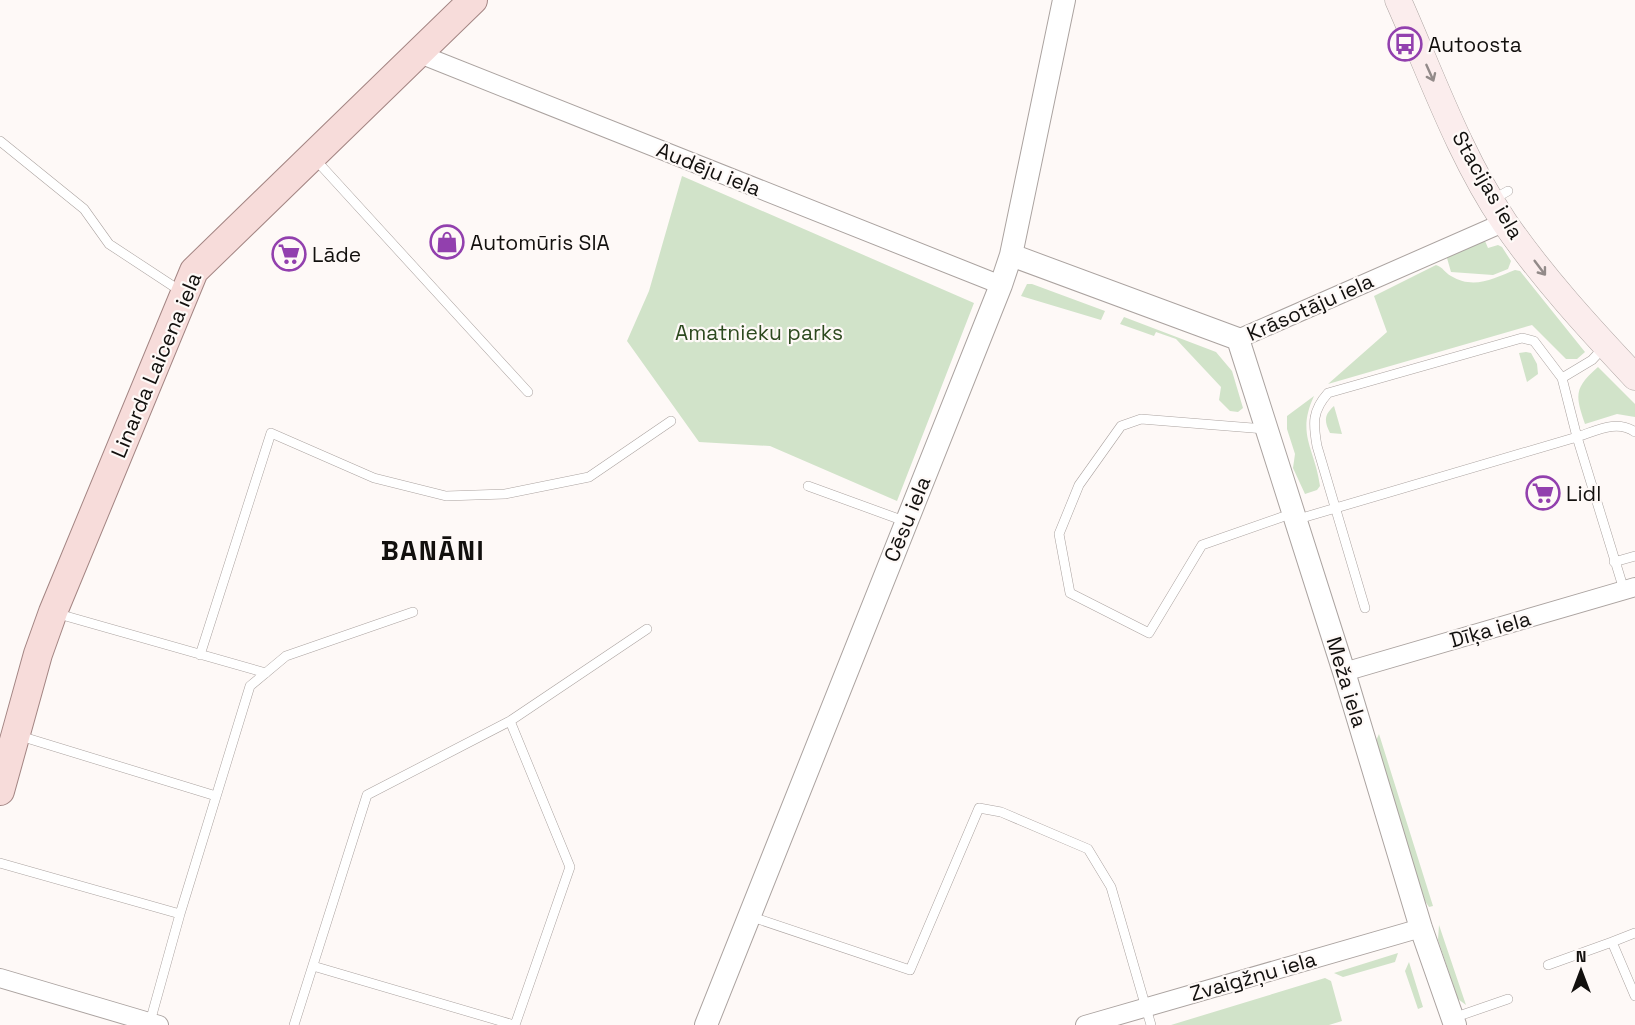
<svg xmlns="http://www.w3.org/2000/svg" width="1635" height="1025" font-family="'Space Grotesk',sans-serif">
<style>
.green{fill:#d1e3c9}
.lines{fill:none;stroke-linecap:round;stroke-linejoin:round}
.service-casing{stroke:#aba3a0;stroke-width:10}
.minor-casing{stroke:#aba3a0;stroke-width:20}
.tertiary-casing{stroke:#aba3a0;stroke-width:24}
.secondary-casing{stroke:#aba3a0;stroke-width:27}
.primary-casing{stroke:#a38583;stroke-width:30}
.service{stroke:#fff;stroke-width:9}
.minor{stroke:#fff;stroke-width:18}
.tertiary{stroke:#fff;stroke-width:22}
.secondary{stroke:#fbeded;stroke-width:26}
.primary{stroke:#f7dcda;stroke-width:28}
.oneway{stroke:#928a89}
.labels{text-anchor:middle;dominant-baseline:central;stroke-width:4.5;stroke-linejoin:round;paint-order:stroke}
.poi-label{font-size:21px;fill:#12100e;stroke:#fef9f7;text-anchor:start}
.street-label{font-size:21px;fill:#12100e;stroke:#fef9f7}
.park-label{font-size:21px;fill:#2d4a1f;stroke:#fef9f7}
.district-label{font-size:27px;font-weight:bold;letter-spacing:1.5px;fill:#12100e;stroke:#fef9f7}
</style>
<rect width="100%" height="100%" fill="#fef9f7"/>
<path class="green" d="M682,176L974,303L897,501L770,446L699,442L627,341L649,291Z
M1485,241L1488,248L1498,245L1502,247L1511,261L1508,269L1493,275L1451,272L1447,258L1454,251Z
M1436,265C1443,267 1445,273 1451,276C1474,290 1494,278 1515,270L1520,271L1585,352L1577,359H1566L1532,325L1328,384L1387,332L1374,296Z
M1027,284H1032L1105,311L1101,320L1021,296Z
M1124,317L1216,352L1232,371L1243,408L1238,412L1230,411L1219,400L1221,387L1176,339L1156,332L1154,336L1120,324Z
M1526,352L1531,353L1537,364L1538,374L1527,382L1519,353Z
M1598,367L1635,404V417L1617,414L1585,424C1575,395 1574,388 1598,367Z
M1314,396C1296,435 1315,448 1320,486L1317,490L1305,494L1293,468L1295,454L1287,429V416Z
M1334,406L1342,434L1330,433C1324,421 1324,415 1334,406Z
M1379,734L1433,906L1429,907L1425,901L1375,743Z
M1439,925L1466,1005L1458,999L1438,940Z
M1398,953L1395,962L1343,977L1334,973Z
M1409,962L1423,1007L1418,1009L1405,971Z
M1325,978L1331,981L1342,1021L1329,1025H1171Z"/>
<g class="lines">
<g class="service-casing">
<path id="service" d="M0,141L84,209L109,244L182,292
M315,159L528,392
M1492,200L1508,191
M1562,378L1592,360L1605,346
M1265,429L1141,419L1121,426L1079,485L1059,534L1070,593L1149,633L1202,545L1282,517
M808,486L907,522
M1295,520L1577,437L1624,590
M1614,562L1635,556
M1365,608L1317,446C1313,423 1312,411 1328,393L1522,338L1534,341L1562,378L1577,437C1596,431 1617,419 1635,432
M55,613L266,673
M200,655L271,433L374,478L446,496L505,494L589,477L671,421
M510,721L570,867L515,1025
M20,736L216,796
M0,863L180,914
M749,916L910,970L979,808L1001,812L1088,849L1111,887L1151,1025
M1635,933L1612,942L1635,996
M1548,965L1612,942
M313,966L514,1025
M1453,1018L1508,999
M150,1022L180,914L250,686L286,656L413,612
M294,1025L367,795L510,721L647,629"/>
</g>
<g class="minor-casing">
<path id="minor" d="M417,53L1001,285
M1238,339L1505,222
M1344,672L1635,587
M0,978L159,1025
M1085,1025L1421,928"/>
</g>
<g class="tertiary-casing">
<path id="tertiary" d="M1011,255L1238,339L1344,672L1421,928L1455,1025
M706,1025L1001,285L1011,255L1064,0"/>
</g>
<g class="secondary-casing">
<path id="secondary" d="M1398,0C1431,74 1459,155 1505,223C1543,278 1589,328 1635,377"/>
</g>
<g class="primary-casing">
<path id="primary" d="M0,791L38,654L53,612L194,271L473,0"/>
</g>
<use href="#service" class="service"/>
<use href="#minor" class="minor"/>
<use href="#tertiary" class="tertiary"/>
<use href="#secondary" class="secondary"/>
<use href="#primary" class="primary"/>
</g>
<defs><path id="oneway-shaft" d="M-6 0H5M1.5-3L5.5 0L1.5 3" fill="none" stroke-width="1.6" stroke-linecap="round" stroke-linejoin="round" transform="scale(1.5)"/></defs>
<g class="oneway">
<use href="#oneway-shaft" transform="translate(1430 73) rotate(66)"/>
<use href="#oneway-shaft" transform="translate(1540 268) rotate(53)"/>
</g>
<defs>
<g id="bus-ring" transform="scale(1.725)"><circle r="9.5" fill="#fef9f7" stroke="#9240ae" stroke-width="1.5"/><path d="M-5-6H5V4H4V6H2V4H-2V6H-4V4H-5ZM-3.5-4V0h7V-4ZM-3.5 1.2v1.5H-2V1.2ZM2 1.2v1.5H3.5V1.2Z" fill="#9240ae"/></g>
<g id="shop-ring" transform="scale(1.725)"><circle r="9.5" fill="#fef9f7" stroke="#9240ae" stroke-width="1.5"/><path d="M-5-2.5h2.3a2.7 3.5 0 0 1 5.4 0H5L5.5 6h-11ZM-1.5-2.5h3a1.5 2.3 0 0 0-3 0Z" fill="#9240ae"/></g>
<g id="supermarket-ring" transform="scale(1.725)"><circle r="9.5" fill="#fef9f7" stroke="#9240ae" stroke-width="1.5"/><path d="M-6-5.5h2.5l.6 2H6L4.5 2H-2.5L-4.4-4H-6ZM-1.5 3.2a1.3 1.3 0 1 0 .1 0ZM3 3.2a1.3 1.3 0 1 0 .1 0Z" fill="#9240ae"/></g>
</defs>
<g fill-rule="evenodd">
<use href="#bus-ring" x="1405" y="44"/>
<use href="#shop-ring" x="447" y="242"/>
<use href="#supermarket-ring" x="289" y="254"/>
<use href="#supermarket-ring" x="1543" y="493"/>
</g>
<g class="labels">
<g class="poi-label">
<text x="1428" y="44">Autoosta</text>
<text x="470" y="242">Automūris SIA</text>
<text x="312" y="254">Lāde</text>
<text x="1566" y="493">Lidl</text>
</g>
<g class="street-label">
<text transform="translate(709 169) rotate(22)">Audēju iela</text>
<text transform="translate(1488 185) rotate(60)">Stacijas iela</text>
<text transform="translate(1310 307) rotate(-24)">Krāsotāju iela</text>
<text transform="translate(156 365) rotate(-67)">Linarda Laicena iela</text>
<text transform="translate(907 519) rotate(-68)">Cēsu iela</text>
<text transform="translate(1490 629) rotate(-16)">Dīķa iela</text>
<text transform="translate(1347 682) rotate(73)">Meža iela</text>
<text transform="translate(1253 976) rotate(-16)">Zvaigžņu iela</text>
</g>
<g class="park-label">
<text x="759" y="332">Amatnieku parks</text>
</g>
<g class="district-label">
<text x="433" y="550">BANĀNI</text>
</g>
</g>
<g transform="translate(1581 971)" stroke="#fef9f7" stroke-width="4.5" paint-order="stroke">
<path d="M0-4.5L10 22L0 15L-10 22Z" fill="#12100e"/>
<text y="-9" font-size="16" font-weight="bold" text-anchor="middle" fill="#12100e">N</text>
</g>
</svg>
